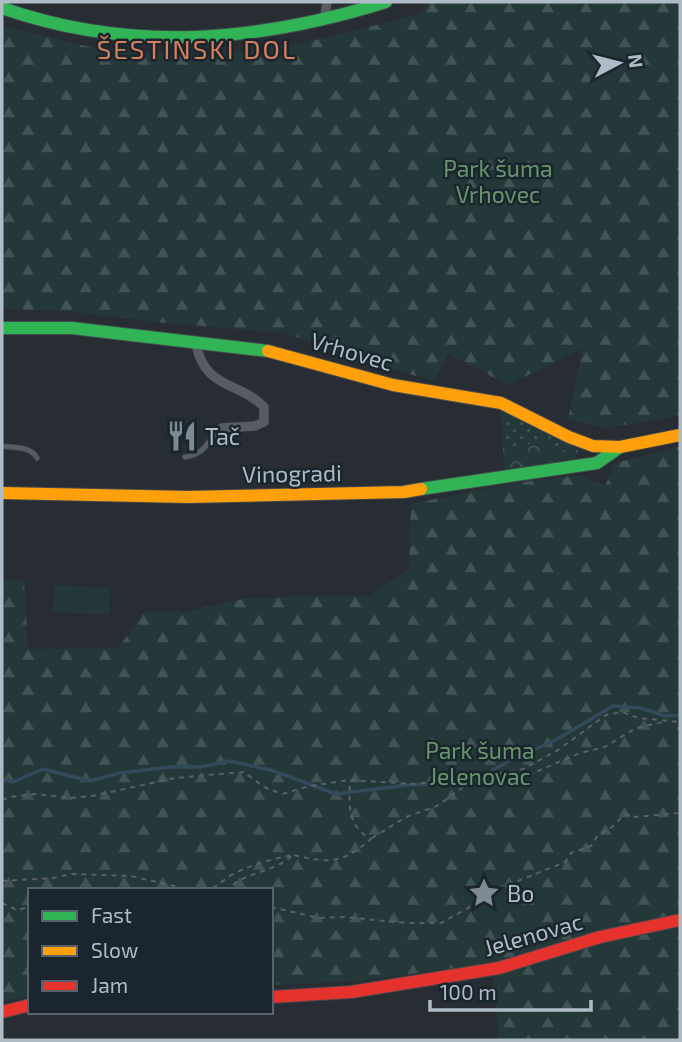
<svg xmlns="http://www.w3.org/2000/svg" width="682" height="1042" font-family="'Exo 2',sans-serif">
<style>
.grass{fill:url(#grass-dots)}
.forest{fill:url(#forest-firs)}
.park{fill:url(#park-crowns)}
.pitch{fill:#243839}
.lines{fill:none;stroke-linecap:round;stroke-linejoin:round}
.stream{stroke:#334a5d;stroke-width:3.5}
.lane-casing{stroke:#44494e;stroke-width:6}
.street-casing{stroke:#44494e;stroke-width:10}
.fast-casing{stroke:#44494e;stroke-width:14}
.slow-casing{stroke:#44494e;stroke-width:14}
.jam-casing{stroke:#44494e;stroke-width:14}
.path{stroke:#596065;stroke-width:2;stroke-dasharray:5 5;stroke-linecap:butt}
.lane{stroke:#565c62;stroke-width:4.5}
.street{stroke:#565c62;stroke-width:9}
.fast{stroke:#30b455;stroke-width:12}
.slow{stroke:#ff9f0a;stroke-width:12}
.jam{stroke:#e5322d;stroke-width:12}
.labels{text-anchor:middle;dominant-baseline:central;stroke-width:5;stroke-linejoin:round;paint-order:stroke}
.park-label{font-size:23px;fill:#66976b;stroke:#1a252e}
.street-label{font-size:23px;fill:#afbbc6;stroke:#1a252e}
.poi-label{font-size:23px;fill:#afbbc6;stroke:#1a252e;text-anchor:start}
.quarter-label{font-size:26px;letter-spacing:2px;fill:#d5805b;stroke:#1a252e}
</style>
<defs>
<pattern id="grass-dots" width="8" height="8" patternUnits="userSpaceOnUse" patternTransform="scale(1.75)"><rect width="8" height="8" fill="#243839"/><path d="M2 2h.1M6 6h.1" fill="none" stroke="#415354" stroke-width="1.8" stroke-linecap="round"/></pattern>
<pattern id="forest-firs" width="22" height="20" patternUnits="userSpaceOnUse" patternTransform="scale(1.75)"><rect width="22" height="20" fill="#243839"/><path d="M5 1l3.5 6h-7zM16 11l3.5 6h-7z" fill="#415354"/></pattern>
<pattern id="park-crowns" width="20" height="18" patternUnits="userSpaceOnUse" patternTransform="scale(1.75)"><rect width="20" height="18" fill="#243839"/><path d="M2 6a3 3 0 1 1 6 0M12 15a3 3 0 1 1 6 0" fill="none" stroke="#415354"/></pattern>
</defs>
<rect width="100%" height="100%" fill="#272d33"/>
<path class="grass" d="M501,408L576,446L578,451L576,458L504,470Z"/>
<path class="forest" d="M430,2H680V416L605,428L568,419L583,348L508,385L448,354L434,381L362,361L285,333L166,323L67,311L2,309L3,26L94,48L195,56L293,45L350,32L421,13Z
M680,446V1040H499L492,963L359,981L271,985V890H30V996L2,1002V581H24L28,649L118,648L145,611L184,612L242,599L327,595L370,596L409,569L411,504L514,483L580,475L605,486L615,463Z"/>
<path class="park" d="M535,443H551L573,456L572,459L504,468L503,448Z"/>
<path class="pitch" d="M54,585L110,588L109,615L53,612Z"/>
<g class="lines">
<path class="stream" d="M2,779L13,782L43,769L89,781L120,773L170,767H200L230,761L271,770L336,794L408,785L472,782L509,761L554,741L613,706L641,708L665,716L680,715"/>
<g class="lane-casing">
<path id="lane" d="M2,446C14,448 31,446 37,458
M185,457C207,453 206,442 221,428"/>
</g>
<g class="street-casing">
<path id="street" d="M324,21L327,2
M196,344C205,390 239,381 264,407V422L255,426L222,428"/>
</g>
<g class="fast-casing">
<path id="fast" d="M2,8C132,53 257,42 386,2
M2,328H72L268,351
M421,489L597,463L620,447"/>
</g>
<g class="slow-casing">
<path id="slow" d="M268,351L393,385L501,403L569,437L593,446L620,447L680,435
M2,493L188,497L404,492L421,489"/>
</g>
<g class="jam-casing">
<path id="jam" d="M271,997L351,992L499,968L600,937L680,920
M2,1012L30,1005"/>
</g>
<path class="path" d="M499,776L519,779L580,753L605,747L636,728L663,722
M2,800L10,797L36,794L71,798L92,796L175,778L244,772L264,787L282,794L310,786L350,780L414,784L475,778L523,769L558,750L606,715L622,712L638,718L680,722
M372,838L406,817L437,806L473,780
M294,855C330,864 343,863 371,839C347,826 349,805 350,781
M2,881L53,878L72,874L131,876L191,890
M203,890C219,888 220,881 233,874C253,864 272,859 293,855C274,873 245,871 227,890
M2,903L17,910L30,907
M271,907L319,918L344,917L406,923H441L468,908L489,890L513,883L565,862L571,853L591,846L598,835L611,828L625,814L634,817L680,813"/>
<use href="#lane" class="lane"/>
<use href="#street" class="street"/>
<use href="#fast" class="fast"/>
<use href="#slow" class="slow"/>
<use href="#jam" class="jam"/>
</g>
<defs>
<g id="restaurant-bare" transform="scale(2.415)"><path d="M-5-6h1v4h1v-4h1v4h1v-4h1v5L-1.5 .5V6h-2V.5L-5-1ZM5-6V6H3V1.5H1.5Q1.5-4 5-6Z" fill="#7f8993" stroke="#1a252e" stroke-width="2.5" paint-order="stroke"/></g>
<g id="sight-bare" transform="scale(2.415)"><path d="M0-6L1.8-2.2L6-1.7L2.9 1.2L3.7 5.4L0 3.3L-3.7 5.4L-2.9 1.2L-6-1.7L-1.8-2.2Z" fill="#7f8993" stroke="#1a252e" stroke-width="2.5" paint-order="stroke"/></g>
</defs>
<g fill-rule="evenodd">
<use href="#restaurant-bare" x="182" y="436"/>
<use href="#sight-bare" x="484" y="893"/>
</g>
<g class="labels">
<g class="park-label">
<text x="498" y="168">Park šuma<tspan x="498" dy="26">Vrhovec</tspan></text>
<text x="480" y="750">Park šuma<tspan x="480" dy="26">Jelenovac</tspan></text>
</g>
<g class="street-label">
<text transform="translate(352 351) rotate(16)">Vrhovec</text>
<text transform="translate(292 473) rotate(-1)">Vinogradi</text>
<text transform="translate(533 934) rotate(-16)">Jelenovac</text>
</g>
<g class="poi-label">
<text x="205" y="436">Tač</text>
<text x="507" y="893">Bo</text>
</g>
<g class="quarter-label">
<text x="197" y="48">ŠESTINSKI DOL</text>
</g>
</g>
<rect width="682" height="1042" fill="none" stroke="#afbbc6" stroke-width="7"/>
<rect x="28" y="888" width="245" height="126" fill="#1a252e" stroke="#56616b" stroke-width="2"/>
<rect x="42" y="911" width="35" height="10" fill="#30b455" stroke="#56616b" stroke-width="2"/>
<text x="91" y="923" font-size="21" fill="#afbbc6">Fast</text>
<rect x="42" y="946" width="35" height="10" fill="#ff9f0a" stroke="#56616b" stroke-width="2"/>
<text x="91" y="958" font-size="21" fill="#afbbc6">Slow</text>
<rect x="42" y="981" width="35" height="10" fill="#e5322d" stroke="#56616b" stroke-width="2"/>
<text x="91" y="993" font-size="21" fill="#afbbc6">Jam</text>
<g transform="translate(619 63) rotate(83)" stroke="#1a252e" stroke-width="5" paint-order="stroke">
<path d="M0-5L12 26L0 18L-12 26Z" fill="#afbbc6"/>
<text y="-10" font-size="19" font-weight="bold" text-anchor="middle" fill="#afbbc6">N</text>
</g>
<path d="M430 1000v10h161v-10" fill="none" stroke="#afbbc6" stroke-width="3.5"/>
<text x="440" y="1000" font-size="21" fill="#afbbc6" stroke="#1a252e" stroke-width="5" paint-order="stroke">100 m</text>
</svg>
